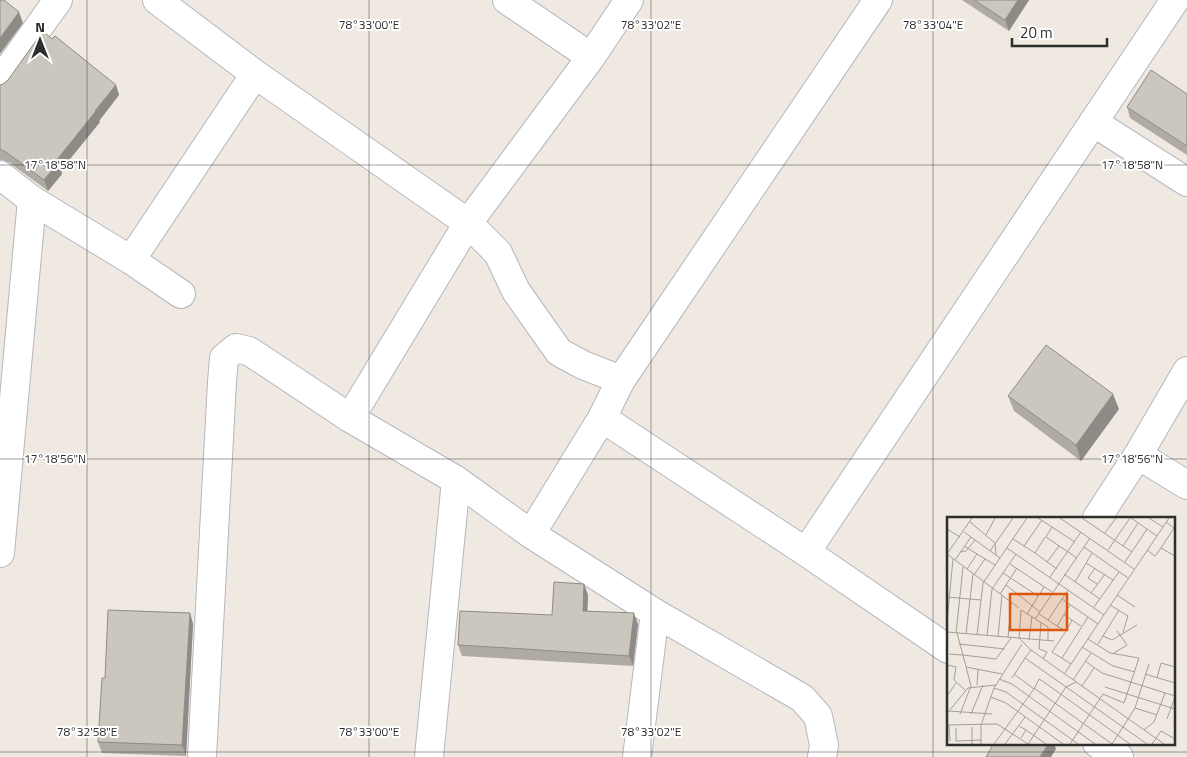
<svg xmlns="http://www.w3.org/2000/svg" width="1187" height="757" font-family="'Titillium Web',sans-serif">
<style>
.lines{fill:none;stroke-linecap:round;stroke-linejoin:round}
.street-casing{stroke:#b4b7c1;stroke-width:30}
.street{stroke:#fff;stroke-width:28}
.wall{fill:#afaba4}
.shaded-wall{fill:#8e8b86}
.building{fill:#cbc7bf;stroke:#8e8b86}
.ticks{fill:none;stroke:#2e2e2e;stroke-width:1;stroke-opacity:0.45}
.inset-road{fill:none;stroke:#a29e99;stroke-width:1}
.view{fill:#df570e;fill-opacity:0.15;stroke:#df570e;stroke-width:2.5}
.inset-edge{fill:none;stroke:#2e2e2e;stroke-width:2.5}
.ticks-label{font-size:12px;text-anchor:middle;fill:#2e2e2e;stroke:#fff;stroke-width:4;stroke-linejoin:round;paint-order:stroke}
</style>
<rect width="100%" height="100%" fill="#efe9e1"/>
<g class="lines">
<g class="street-casing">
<path id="street" d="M157,0L255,74L468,223L498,253L516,291L559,352L583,365L621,380
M507,0L591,57
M0,81L58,0
M1093,122L1187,182
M0,175L32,200L131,260L181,294
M131,260L255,74
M350,418L468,223L591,57L629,0
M602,418L806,552L948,649
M1138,455L1187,485
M1097,518L1138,455L1187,371
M531,534L602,418L621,380L878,0
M806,552L1175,0
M0,553L32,200
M1097,743L1119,757
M202,757L222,382L224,358L236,348L249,351L350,418L456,480L531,534L655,613L802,698L818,716L824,745L822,757
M429,757L456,480
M637,757L655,613"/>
</g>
<use href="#street" class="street"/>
</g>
<path class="wall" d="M962,0H1029L1009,31Z
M52,39L116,85L119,95L99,121L100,122L61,170L62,174L48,191L10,163L3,160H0V85L3,84L8,80Z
M1187,94V155L1130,118L1127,107Z
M1008,396L1119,409L1081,461L1014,411Z
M584,584L588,595L587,611L638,624L633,666L529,660L462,656L458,645L552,615Z
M190,613L193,624L186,756L102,753L98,742L105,678Z"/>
<path class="shaded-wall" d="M1018,0H1029L1009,31L1005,20Z
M19,12L23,23L0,54V38Z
M116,85L119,95L99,121L100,122L61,170L62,174L48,191L44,180L56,161Z
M1113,394L1119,409L1081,461L1076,445Z
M584,584L588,595L587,621L583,611Z
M190,613L193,624L186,756L182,745Z
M634,613L638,624L633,666L629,656Z
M1049,743H1054L1056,749L1051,757H1040Z"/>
<path class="building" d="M0,0H4L19,12L0,38Z
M974,0H1018L1005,20Z
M43,31L52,39L55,36L116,85L95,111H96L56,161L58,163L44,180L6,152L0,149V85L3,84L8,80Z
M1151,70L1187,94V146L1127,107Z
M1046,345L1113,394L1076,445L1008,396Z
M554,582L584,584L583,611L634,613L629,656L525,649L458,645L460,611L552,615Z
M108,610L190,613L182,745L98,742L102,678H105Z
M994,743H1049L1040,757H986Z"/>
<path class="ticks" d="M87,0V757M369,0V757M651,0V757M933,0V757M0,165H1187M0,459H1187M0,752H1187"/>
<g transform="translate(947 517)">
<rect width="228" height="228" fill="#efe9e1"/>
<path class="inset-road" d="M91,1L128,25M113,1L187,52M135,1L185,35M184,1L210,19M202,1L216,10M23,5L48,26L49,38M105,10L99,20L130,41M0,12L13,20M17,15L53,41M157,17L169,1M39,18L48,1M98,20L88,36L110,52M66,22L88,36M17,29L48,48M77,29L95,3M176,29L191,6M137,30L181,61M60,31L157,98M214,31L228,39M161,33L183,1M200,33L208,39L214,31L227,11L219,5M43,34L66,1M13,35L19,34L28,23M0,37L72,91M0,37L25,1M8,43L24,20M100,45L112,29M178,45L200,12M139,46L166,63M63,47L105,75M148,51L141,61L150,67M20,52L30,37M56,56L91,79M117,57L153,82M27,58L38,42M103,60L134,15M128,65L145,36M59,68L93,95M144,76L158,57M53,77L70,51M170,78L188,90M0,80L34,83M115,82L151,107M163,88L181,99L176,115M147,90L172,55M80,97L97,70M92,97L110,109L123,88M117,98L134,109M88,102L143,21M101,103L121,73M0,105L6,42M94,106L92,132L100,135L96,142M110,109L119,114L125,103M119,114L105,135L124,147M0,115L107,124M9,116L16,50M10,116L16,138L49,142L64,121M19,117L26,57M30,118L36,66L80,1M40,119L45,72L69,37M156,119L165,123L190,108M51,120L55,78M61,121L64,86M72,122L74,93L101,110V124M73,122L84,133L217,227M82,123L85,99M0,126V155M12,127L58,132M151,127L172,93M135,130L166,149L188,155M84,133L78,141L200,227M167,136L180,128L170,114M2,137L16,138L24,169L13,197M115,141L141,100M138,144L155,156L228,179M0,148L9,150L7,163L18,173M19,150L55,157M118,156L222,1M198,157L228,166M65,161L78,141M210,161L214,146L228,150M52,162L65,167L148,227M126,163L144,136M30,168L31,152M135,169L147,151M158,170L228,192M47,171L59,175L131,227M87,171L165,227M87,172L92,162L97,165L183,227M0,179L9,166M44,180L59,186L116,227M188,191L210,198M2,194L21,171L49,168M0,197L2,194L45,197M24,197L36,168M220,202L228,180M0,208L50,207L81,227M2,208L3,224M72,209L79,213L74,221M25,210V227M9,211V224L34,223M79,213L99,227M197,213L207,205L218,176M34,227V208L47,171L75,127M47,227L87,172L67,157M58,227L78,200M81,227L119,170L129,165M123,227L156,177L177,186L192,141L163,136L141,122M165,227L188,191L202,147M205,227L214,214L228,222"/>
<path class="view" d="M63,77H120V113H63Z"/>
<rect width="228" height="228" class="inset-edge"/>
</g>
<g class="ticks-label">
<text x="369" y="29">78°33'00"E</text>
<text x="651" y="29">78°33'02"E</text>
<text x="933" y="29">78°33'04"E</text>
<text x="55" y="169">17°18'58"N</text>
<text x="1132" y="169">17°18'58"N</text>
<text x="55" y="463">17°18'56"N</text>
<text x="1132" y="463">17°18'56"N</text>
<text x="87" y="736">78°32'58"E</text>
<text x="369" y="736">78°33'00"E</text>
<text x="651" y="736">78°33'02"E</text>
</g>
<g transform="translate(40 40)" stroke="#ffffff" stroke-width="4" paint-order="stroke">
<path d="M0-4L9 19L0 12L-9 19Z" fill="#2e2e2e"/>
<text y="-8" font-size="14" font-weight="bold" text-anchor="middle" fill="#2e2e2e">N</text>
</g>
<path d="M1012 38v8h95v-8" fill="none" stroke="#2e2e2e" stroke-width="2.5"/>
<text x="1020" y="38" font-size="15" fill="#2e2e2e" stroke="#ffffff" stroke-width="4" paint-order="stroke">20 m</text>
</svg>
